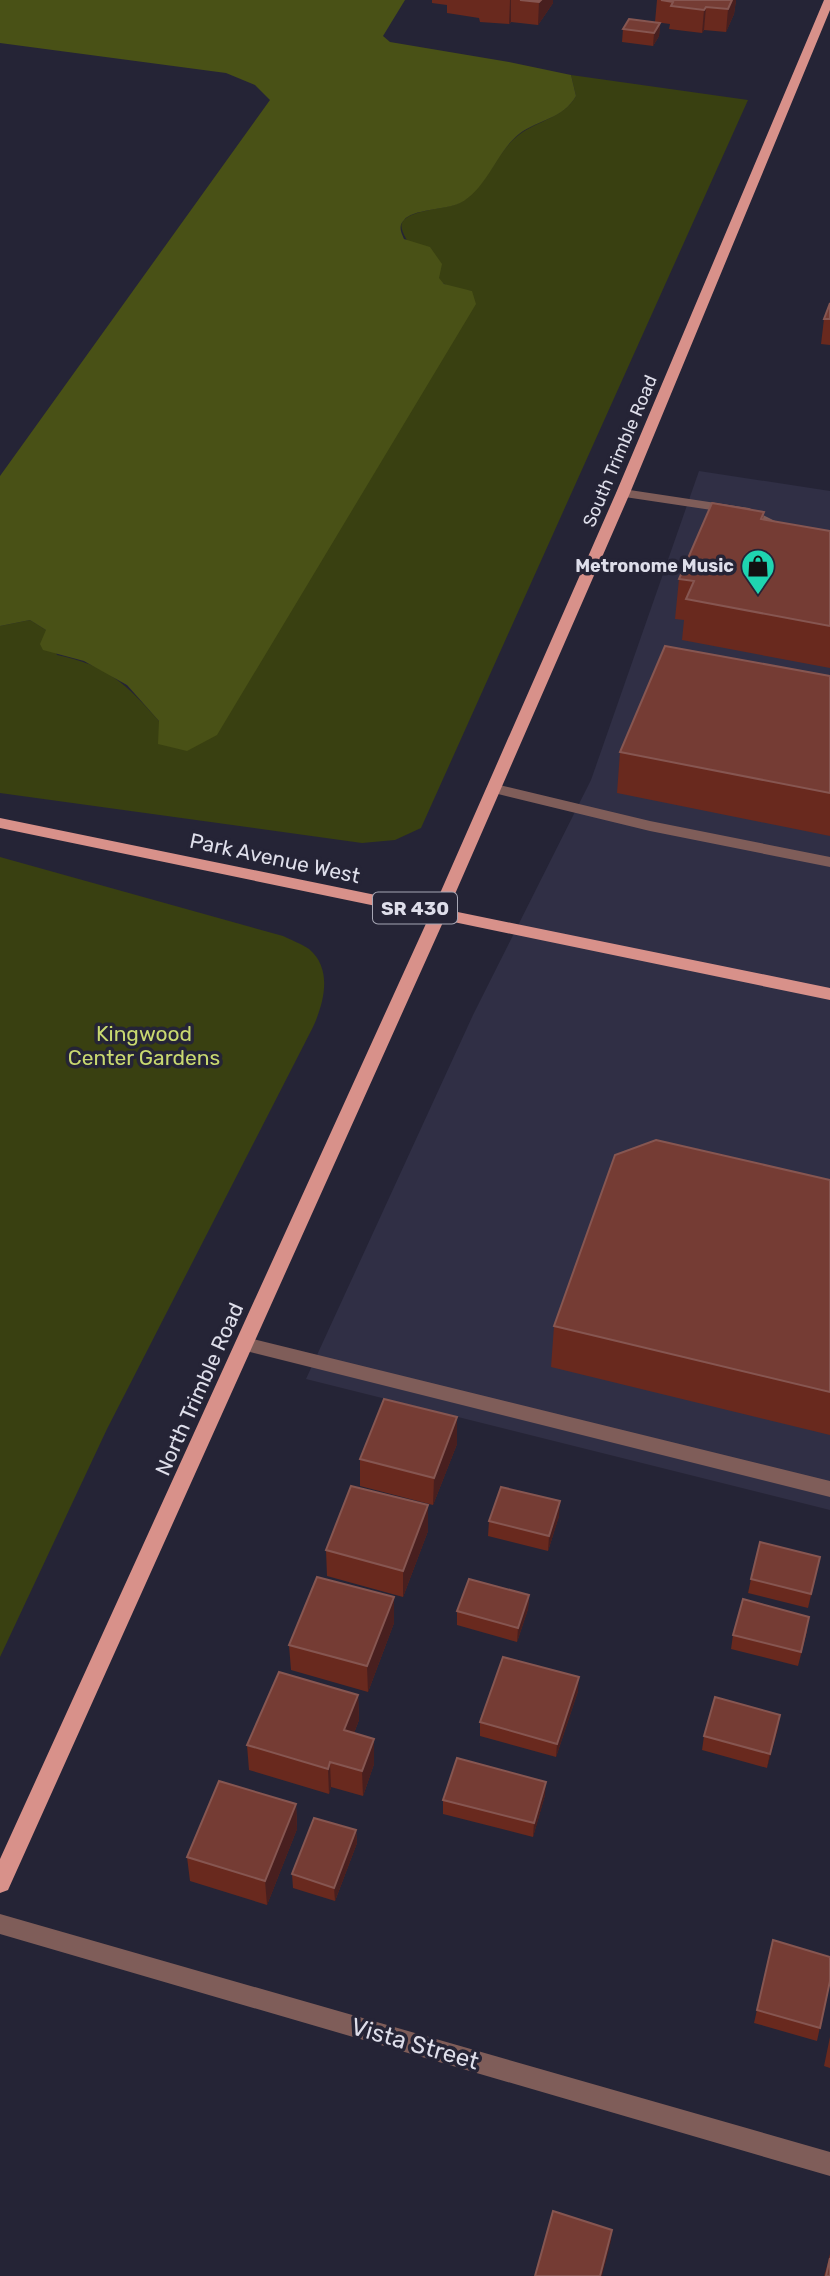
<svg xmlns="http://www.w3.org/2000/svg" width="830" height="2276" font-family="Rubik,sans-serif">
<style>
.built{fill:#302f45}
.green{fill:#394011}
.forest{fill:#495116}
.lines{fill:none;stroke-linecap:round;stroke-linejoin:round}
.minor{fill:#7f5d59;fill-rule:evenodd}
.major{fill:#d8918a;fill-rule:evenodd}
.wall{fill:#69291e}
.shaded-wall{fill:#481f1f}
.building{fill:#753c34;stroke:#865651;stroke-width:2}
.labels{text-anchor:middle;dominant-baseline:central;stroke-width:7;stroke-linejoin:round;paint-order:stroke}
.far-street-label{font-size:18px;fill:#dedeea;stroke:#252436}
.far-poi-label{font-size:18px;font-weight:bold;fill:#dedeea;stroke:#252436;text-anchor:end}
.shield{fill:#252436;stroke:#a6a6b4;stroke-width:2}
.shield-label{font-size:19px;font-weight:bold;fill:#dedeea}
.street-label{font-size:21px;fill:#dedeea;stroke:#252436}
.park-label{font-size:21px;fill:#c9d970;stroke:#252436}
.near-street-label{font-size:24px;fill:#dedeea;stroke:#252436}
</style>
<rect width="100%" height="100%" fill="#252436"/>
<path class="built" d="M699,471L830,491V1510L306,1379L473,1015L591,780Z"/>
<path class="green" d="M571,75L748,100L421,828L395,840L362,843L0,793V626L30,620L46,630L57,655C107,665 126,684 159,721L472,291C463,290 453,290 446,285C435,279 396,234 402,223C408,209 447,210 461,202C487,187 497,150 520,134C539,120 563,118 576,96Z
M0,857L283,936C291,940 302,944 309,949C333,969 324,1003 313,1027L107,1429L0,1657Z"/>
<path class="forest" d="M0,0H405L383,36L390,42L509,62L571,75L576,96C563,119 539,119 519,134C496,152 487,189 460,203C446,210 412,209 404,220C398,226 401,232 404,239L430,247L442,264L439,278L444,284L472,291L476,304L217,735L187,751L158,744L159,721L127,685L84,661L43,650L40,644L46,630L30,620L0,626V476L270,100L255,85L226,73L0,43Z"/>
<g class="lines">
<path class="minor" d="M623,489L749,508L787,527L830,534V542L778,534L745,515L618,496L616,493Z
M495,784L650,821L830,857V867L650,831L490,792L487,789Z
M245,1337L830,1481V1497L238,1349L236,1344L238,1339Z
M0,1914L830,2152V2176L0,1934Z"/>
<path class="major" d="M824,0H830V10L630,493L448,910L830,988V1000L444,920L8,1890L0,1893V1859L429,917L0,828V818L434,907L616,493Z"/>
</g>
<path class="wall" d="M432,0H553V3L538,25L511,22L509,24L480,22L479,18L447,13V5L432,3Z
M657,0H736L734,14L726,32L704,30L702,33L669,29L670,24L655,22Z
M660,23L659,36L653,46L622,42L623,29Z
M830,303V345L821,344L824,319Z
M764,512L763,519L830,531V668L682,640L684,620L675,619L679,579Z
M830,676V836L617,793L620,752Z
M830,1180V1435L551,1367L554,1326Z
M457,1444L433,1505L360,1486V1459Z
M559,1516L548,1551L488,1536L489,1521Z
M428,1531L403,1597L327,1576L326,1550Z
M820,1557L808,1608L748,1593L751,1579Z
M529,1595L528,1609L517,1642L457,1625V1611Z
M394,1623L368,1692L291,1670L289,1645Z
M807,1631L798,1666L731,1649L733,1635Z
M578,1691L556,1757L480,1736V1722Z
M358,1695L359,1720L354,1733L374,1764L363,1796L331,1787L329,1794L249,1770L247,1745Z
M780,1715L767,1768L702,1750L704,1736Z
M545,1795L533,1837L443,1814V1800Z
M296,1804L297,1829L267,1905L190,1881L187,1857Z
M356,1830L357,1843L335,1901L293,1888L292,1874Z
M773,1940L830,1981L817,2041L754,2023Z
M830,2037V2068L824,2066Z
M830,2254V2276H824L827,2266Z"/>
<path class="shaded-wall" d="M510,0H511V22L509,24Z
M541,0H553V3L538,25L539,2Z
M732,0H736L734,14L726,32L728,9Z
M706,7L704,30L702,33L704,10Z
M660,23L659,36L653,46L654,33Z
M457,1417V1444L433,1505L434,1478Z
M560,1501L559,1516L548,1551L549,1536Z
M428,1505V1531L403,1597V1571Z
M529,1595L528,1609L517,1642L518,1628Z
M394,1597V1623L368,1692L367,1666Z
M579,1677L578,1691L556,1757L557,1744Z
M358,1695L359,1720L345,1756L344,1730Z
M780,1715L778,1729L767,1768L770,1754Z
M374,1739V1764L363,1796L362,1771Z
M330,1762L331,1787L329,1794L328,1769Z
M546,1782L545,1795L533,1837L534,1823Z
M296,1804L297,1829L267,1905L265,1881Z
M356,1830L357,1843L335,1901L334,1888Z
M612,2230L611,2241L602,2276H600Z"/>
<path class="building" d="M520,0H541L539,2Z
M661,0H732L728,9L706,7L704,10L671,6L673,2Z
M629,19L660,23L654,33L623,29Z
M830,303V319H824Z
M712,503L764,512L761,519L830,531V626L686,599L694,581L679,579Z
M665,646L830,676V793L620,752Z
M656,1140L830,1180V1392L554,1326L615,1155Z
M384,1399L457,1417L434,1478L360,1459Z
M351,1486L428,1505L403,1571L326,1550Z
M501,1487L560,1501L549,1536L489,1521Z
M760,1542L820,1557L811,1594L751,1579Z
M317,1577L394,1597L367,1666L289,1645Z
M469,1579L529,1595L518,1628L457,1611Z
M743,1599L809,1617L801,1652L733,1635Z
M503,1657L579,1677L557,1744L480,1722Z
M279,1672L358,1695L344,1730L374,1739L362,1771L330,1762L328,1769L247,1745Z
M715,1697L780,1715L770,1754L704,1736Z
M457,1758L546,1782L534,1823L443,1800Z
M219,1781L296,1804L265,1881L187,1857Z
M314,1818L356,1830L334,1888L292,1874Z
M773,1940L830,1957V1981L820,2028L757,2010Z
M553,2211L612,2230L600,2276H535Z
M830,2258V2276H826Z"/>
<defs>
<g id="shop-pin" transform="scale(1.75)"><path d="M0 17L-7.5 6A9.5 9.5 0 1 1 7.5 6Z" fill="#1fd5b0" stroke="#252436"/><path d="M-5-2.5h2.3a2.7 3.5 0 0 1 5.4 0H5L5.5 6h-11ZM-1.5-2.5h3a1.5 2.3 0 0 0-3 0Z" fill="#111"/></g>
</defs>
<g fill-rule="evenodd">
<use href="#shop-pin" x="758" y="566"/>
</g>
<g class="labels">
<g class="far-street-label">
<text transform="translate(620 451) rotate(-67)">South Trimble Road</text>
</g>
<g class="far-poi-label">
<text x="734" y="566">Metronome Music</text>
</g>
<rect class="shield" x="373" y="892.5" width="84" height="31" rx="5"/>
<g class="shield-label">
<text x="415" y="908">SR 430</text>
</g>
<g class="street-label">
<text transform="translate(275 858) rotate(12)">Park Avenue West</text>
<text transform="translate(199 1389) rotate(-66)">North Trimble Road</text>
</g>
<g class="park-label">
<text x="144" y="1033">Kingwood<tspan x="144" dy="24">Center Gardens</tspan></text>
</g>
<g class="near-street-label">
<text transform="translate(415 2044) rotate(16)">Vista Street</text>
</g>
</g>
</svg>
